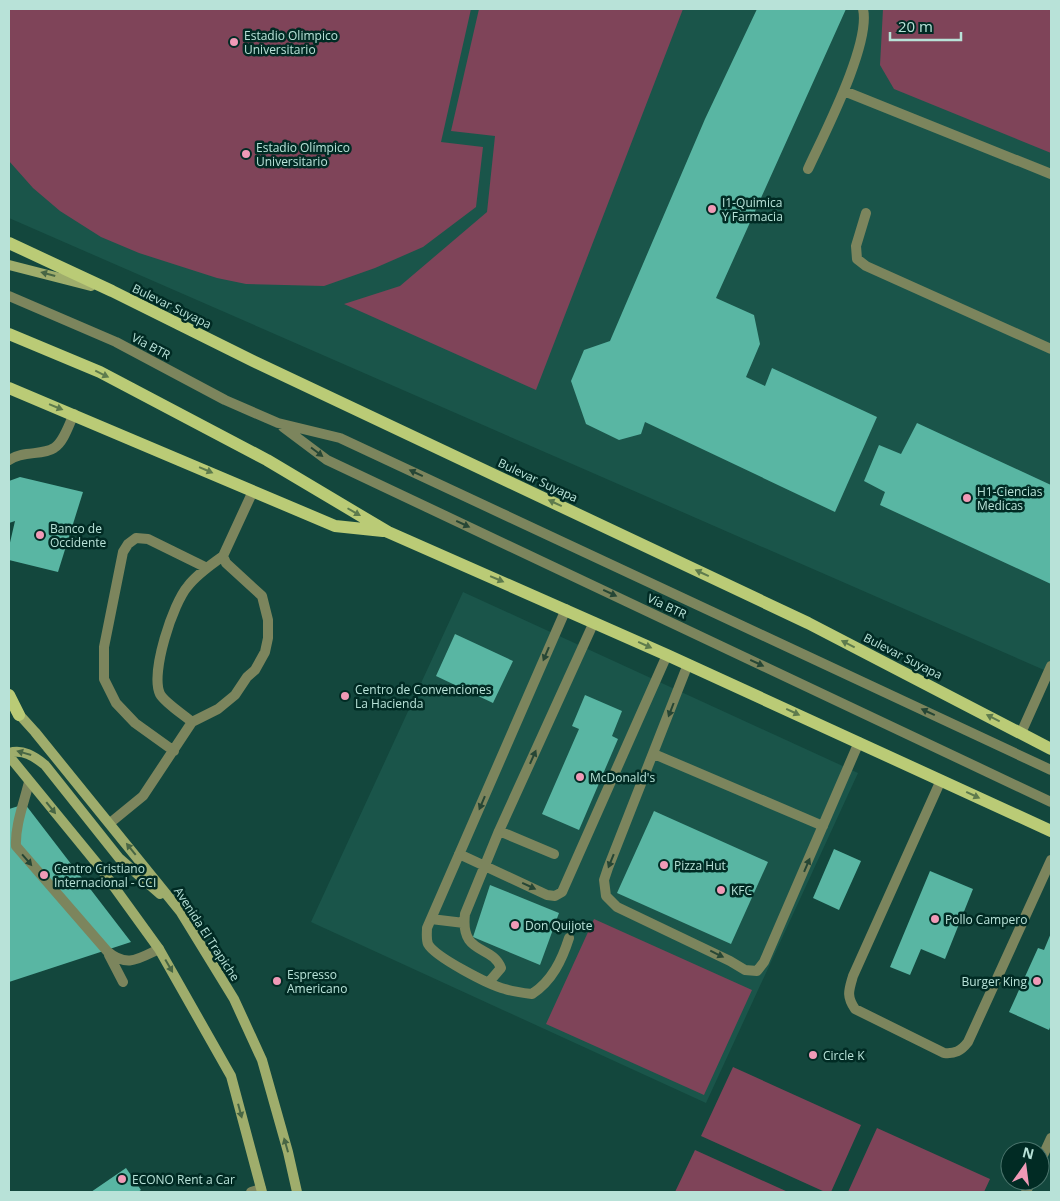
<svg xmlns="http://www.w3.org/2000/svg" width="1060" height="1201" font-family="'Open Sans',sans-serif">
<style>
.built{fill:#1a554a}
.green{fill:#7f4459}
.building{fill:#59b6a3}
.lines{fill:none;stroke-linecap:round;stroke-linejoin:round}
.lane{stroke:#7c855d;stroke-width:10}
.street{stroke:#7c855d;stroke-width:10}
.secondary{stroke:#9fad6c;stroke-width:10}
.primary{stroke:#bacb76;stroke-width:12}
.oneway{fill:#486644}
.oneway2{fill:#5e7b4d}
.oneway3{fill:#264635}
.poi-dot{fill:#f09ab7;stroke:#012b24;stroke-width:2}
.labels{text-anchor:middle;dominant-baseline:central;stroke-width:5;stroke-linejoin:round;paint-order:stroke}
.poi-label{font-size:12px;fill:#b8e2d8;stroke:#012b24;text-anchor:start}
.street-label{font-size:12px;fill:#b8e2d8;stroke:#012b24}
</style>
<rect width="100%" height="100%" fill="#13473d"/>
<path class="built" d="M9,9H1051V673L9,218Z
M463,592L858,773L706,1103L311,922Z"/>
<path class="green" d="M9,9H471L441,142L483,147L476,207L423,247L375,268L324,286L246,284L217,278L139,253L101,237L60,211L33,188L9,161Z
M479,9H683L536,390L344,304L400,286L487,212L495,136L451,131Z
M883,9H1051V153L894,89L880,65Z
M594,919L752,990L704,1095L546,1024Z
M733,1067L861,1125L831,1192H825L701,1136Z
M877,1128L990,1179L984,1192H848Z
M695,1150L788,1192H675Z"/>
<path class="building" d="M757,9H846L716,298L754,315L760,344L746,377L765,386L772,368L877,417L835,512L645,422L641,434L619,440L586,424L571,381L584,350L610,341L705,119Z
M917,423L1051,485V584L880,505L885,492L864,481L879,445L901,454Z
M20,477L83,492L58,572L9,560V547L15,521L9,523V481Z
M455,634L513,661L493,703L436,676Z
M585,695L622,711L612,736L618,739L579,830L542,814L579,729L572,726Z
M25,804L131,942L9,982V809Z
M654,811L768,862L731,944L617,893Z
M834,849L861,861L839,910L813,898Z
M930,871L973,889L945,959L921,949L910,975L890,967Z
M490,885L559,913L540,965L473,937Z
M1051,933V1025L1049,1030L1009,1012L1038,948L1044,950Z
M126,1168L141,1190L138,1192H91Z"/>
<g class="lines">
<path class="lane" d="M844,91L1051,174
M808,169C824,134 871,44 863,9
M866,213L856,246L857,259L866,266L1051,349
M9,296L116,342L225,400L278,423L340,438L1051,770
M283,427L327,460L1051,802
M9,460C24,450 42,456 54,448C64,442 69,424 74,414
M566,609L427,928C427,933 426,939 428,944C435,957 489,985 505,989C514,992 523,993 532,994C552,981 562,960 569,938
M688,664L608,868L604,880L606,896L617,907L730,961L745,970L757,971L764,962L859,742
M192,722C184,715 165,703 160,694C150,673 173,603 188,586C197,574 211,565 223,556
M1021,733L1051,666
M174,751L135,723L116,703L104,679V647L123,552L128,544L136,538L148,539L207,568
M654,754L823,826
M941,780L853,976C849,990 846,996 855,1009L944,1053C955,1054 961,1051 968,1042L1051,860
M29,782C24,803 15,825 16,846L107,951C127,968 138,959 159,949
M110,823L143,796L192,722L218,709L235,695L247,677L255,670L265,652L268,638V620L262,596L226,563L223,556L253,491
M499,831L554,854
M459,854L547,895L555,896L562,892L667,655
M431,919L464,923
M109,955L123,982
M489,982L501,968C492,944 460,956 465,914L499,831L594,622
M251,1192L261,1189"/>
<path class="street" d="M1040,1162L1051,1138
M1026,1192L1031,1181"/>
<path class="secondary" d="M9,265L91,286
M16,711L35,732L180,911L234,999L262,1060L288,1152L297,1192
M9,753C23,749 34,756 45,765L119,858L160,894
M9,756L99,866L159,949L231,1076L262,1192"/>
<path class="primary" d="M9,243L112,291L253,361L808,623L1051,749
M9,334L100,372L267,460L388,532L667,655L1051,831
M9,388L335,526L383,531
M9,695L19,715"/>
</g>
<defs><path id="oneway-solid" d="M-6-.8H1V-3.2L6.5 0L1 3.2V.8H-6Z" transform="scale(1.25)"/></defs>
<g class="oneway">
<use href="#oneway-solid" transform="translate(48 274) rotate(-165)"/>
<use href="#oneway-solid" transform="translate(24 753) rotate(-164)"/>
<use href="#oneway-solid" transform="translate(51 808) rotate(51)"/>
<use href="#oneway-solid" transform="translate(131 849) rotate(-129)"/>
<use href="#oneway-solid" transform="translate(169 966) rotate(60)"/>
<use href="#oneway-solid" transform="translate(240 1111) rotate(75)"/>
<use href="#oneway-solid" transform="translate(286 1145) rotate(-106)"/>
</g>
<g class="oneway2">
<use href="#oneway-solid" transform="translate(102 374) rotate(26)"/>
<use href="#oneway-solid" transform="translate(56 407) rotate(22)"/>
<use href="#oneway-solid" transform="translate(206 470) rotate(23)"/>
<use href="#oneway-solid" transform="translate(555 503) rotate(-155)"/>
<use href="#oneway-solid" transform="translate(354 512) rotate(30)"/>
<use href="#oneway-solid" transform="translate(702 573) rotate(-155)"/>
<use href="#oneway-solid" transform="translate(497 579) rotate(23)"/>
<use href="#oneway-solid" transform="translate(848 644) rotate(-153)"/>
<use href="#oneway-solid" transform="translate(645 645) rotate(24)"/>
<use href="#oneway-solid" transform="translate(793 712) rotate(25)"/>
<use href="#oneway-solid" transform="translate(993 718) rotate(-153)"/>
<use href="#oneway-solid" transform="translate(973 795) rotate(25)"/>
</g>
<g class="oneway3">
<use href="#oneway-solid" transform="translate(317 452) rotate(37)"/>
<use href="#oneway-solid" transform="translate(416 473) rotate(-155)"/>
<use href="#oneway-solid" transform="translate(463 524) rotate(25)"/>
<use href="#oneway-solid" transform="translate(610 593) rotate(25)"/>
<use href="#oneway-solid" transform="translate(546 654) rotate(113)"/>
<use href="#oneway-solid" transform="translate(757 663) rotate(25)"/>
<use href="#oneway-solid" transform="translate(671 710) rotate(111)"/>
<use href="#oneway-solid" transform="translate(928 712) rotate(-155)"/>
<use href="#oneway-solid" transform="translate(533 757) rotate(-66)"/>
<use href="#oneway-solid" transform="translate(482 803) rotate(113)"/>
<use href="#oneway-solid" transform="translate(27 860) rotate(49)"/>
<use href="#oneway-solid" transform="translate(611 861) rotate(112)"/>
<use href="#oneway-solid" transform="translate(807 865) rotate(-67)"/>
<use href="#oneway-solid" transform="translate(529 886) rotate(25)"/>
<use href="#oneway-solid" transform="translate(717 954) rotate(26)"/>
</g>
<g class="poi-dot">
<circle cx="234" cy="42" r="5"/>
<circle cx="246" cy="154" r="5"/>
<circle cx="712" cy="209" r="5"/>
<circle cx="967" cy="498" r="5"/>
<circle cx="40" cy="535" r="5"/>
<circle cx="345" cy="696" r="5"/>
<circle cx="580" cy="777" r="5"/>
<circle cx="664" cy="865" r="5"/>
<circle cx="44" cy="875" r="5"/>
<circle cx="721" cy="890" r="5"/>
<circle cx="935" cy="919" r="5"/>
<circle cx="515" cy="925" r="5"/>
<circle cx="277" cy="981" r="5"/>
<circle cx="1037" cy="981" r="5"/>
<circle cx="813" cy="1055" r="5"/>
<circle cx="122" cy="1179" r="5"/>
</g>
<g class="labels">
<g class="poi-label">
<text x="244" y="35">Estadio Olimpico<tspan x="244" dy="14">Universitario</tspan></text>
<text x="256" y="147">Estadio Olímpico<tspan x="256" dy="14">Universitario</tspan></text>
<text x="722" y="202">I1-Quimica<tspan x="722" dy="14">Y Farmacia</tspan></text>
<text x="977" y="491">H1-Ciencias<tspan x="977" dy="14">Medicas</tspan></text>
<text x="50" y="528">Banco de<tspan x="50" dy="14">Occidente</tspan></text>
<text x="355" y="689">Centro de Convenciones<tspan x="355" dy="14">La Hacienda</tspan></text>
<text x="590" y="777">McDonald's</text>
<text x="674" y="865">Pizza Hut</text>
<text x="54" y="868">Centro Cristiano<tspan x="54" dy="14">Internacional - CCI</tspan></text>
<text x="731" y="890">KFC</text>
<text x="945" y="919">Pollo Campero</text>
<text x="525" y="925">Don Quijote</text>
<text x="287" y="974">Espresso<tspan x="287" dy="14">Americano</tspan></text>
<text x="1027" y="981" text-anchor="end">Burger King</text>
<text x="823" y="1055">Circle K</text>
<text x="132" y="1179">ECONO Rent a Car</text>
</g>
<g class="street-label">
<text transform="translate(172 306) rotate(26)">Bulevar Suyapa</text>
<text transform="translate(151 346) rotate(28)">Vía BTR</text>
<text transform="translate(538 480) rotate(25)">Bulevar Suyapa</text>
<text transform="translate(667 606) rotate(25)">Vía BTR</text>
<text transform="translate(903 656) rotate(27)">Bulevar Suyapa</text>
<text transform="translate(207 934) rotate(57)">Avenida El Trapiche</text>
</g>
</g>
<rect width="1060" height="1201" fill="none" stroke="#b8e2d8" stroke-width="20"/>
<g transform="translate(1025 1166) rotate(14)"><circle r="24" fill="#012b24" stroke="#4a746c"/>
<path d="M0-4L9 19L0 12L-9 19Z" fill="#f09ab7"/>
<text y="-8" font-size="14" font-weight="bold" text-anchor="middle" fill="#b8e2d8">N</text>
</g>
<path d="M890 32v8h71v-8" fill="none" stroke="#b8e2d8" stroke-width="2.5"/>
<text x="898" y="32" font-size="15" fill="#b8e2d8" stroke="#012b24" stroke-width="4" paint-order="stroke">20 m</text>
</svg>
